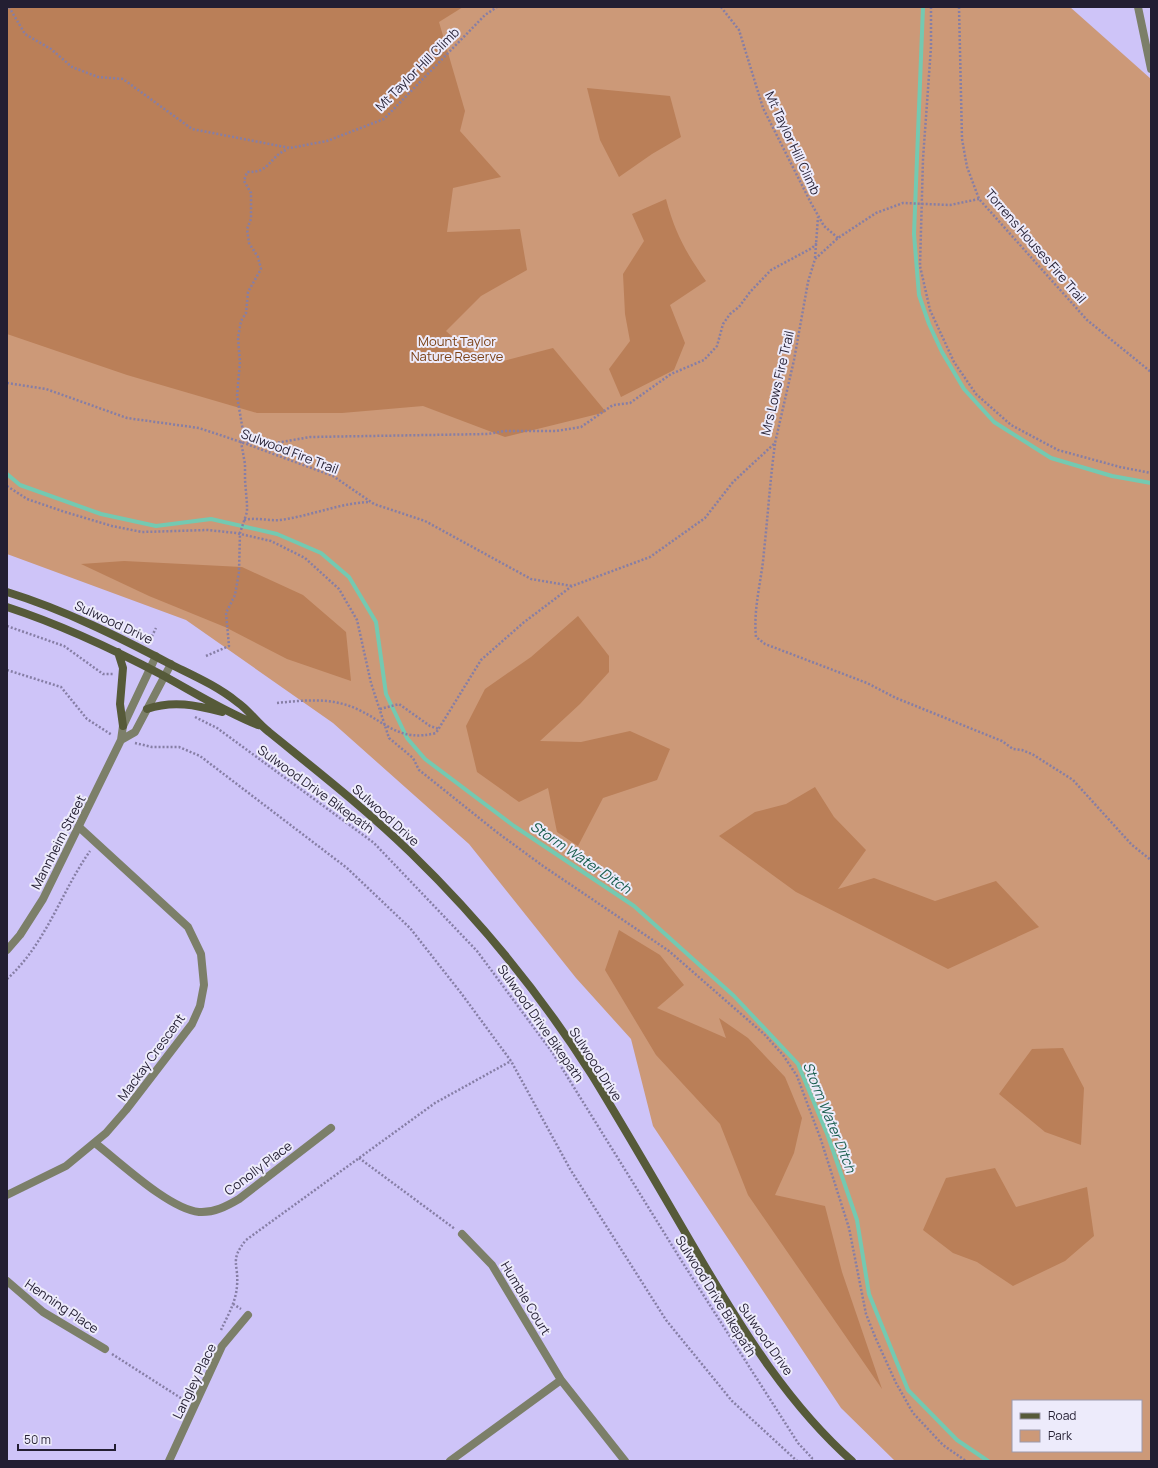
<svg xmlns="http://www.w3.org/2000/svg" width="1158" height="1468" font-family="Manrope,sans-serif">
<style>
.green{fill:#cc9978;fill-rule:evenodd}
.forest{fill:#ba7f58}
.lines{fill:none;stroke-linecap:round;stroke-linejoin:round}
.stream{stroke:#74c9b1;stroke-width:4}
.path{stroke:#867ea5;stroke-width:2.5;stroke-dasharray:2 2;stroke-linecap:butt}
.minor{stroke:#7c7f69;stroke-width:8}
.tertiary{stroke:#7c7f69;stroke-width:8}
.secondary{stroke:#565a39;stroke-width:8}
.labels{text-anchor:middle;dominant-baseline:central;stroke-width:4;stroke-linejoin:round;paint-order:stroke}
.street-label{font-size:13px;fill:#231e32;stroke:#edebfb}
.park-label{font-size:13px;fill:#7c4318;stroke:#edebfb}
.water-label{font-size:14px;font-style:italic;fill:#1a5e4e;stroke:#edebfb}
</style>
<rect width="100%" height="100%" fill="#cec4f8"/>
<path class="green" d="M7,7H1070L1151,79V1461H895L841,1408L653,1126L631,1039L576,978L469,844L333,723L186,620L7,554ZM1013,1401H1141V1451H1013Z"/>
<path class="forest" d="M7,7H463L439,22L465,111L460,131L501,177L453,188L447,232L520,229L527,270L481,296L446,331L465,348L496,363L553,348L606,412L505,437L423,406L342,413H257L127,375L7,334Z
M587,88L670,96L681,137L652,154L619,177L600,140Z
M666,199C675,233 686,253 706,281L670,305L685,343L674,370L621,397L609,369L630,341L625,314L623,274L644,241L632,214Z
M124,561L242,567L303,595L346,632L351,681L287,659L225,627L149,596L81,564Z
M578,616L609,656V672L580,704L540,741L581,742L630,731L670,749L657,780L603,798L578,846L557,832L548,788L519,802L477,772L466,726L485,689L531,657Z
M815,787L834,817L866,850L838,889L874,878L935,901L996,881L1039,927L948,969L796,892L719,836L755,812L786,804Z
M619,930L660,955L684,985L657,1008L726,1038L719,1018L748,1038L785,1077L802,1118L794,1153L775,1195L825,1206L842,1272L882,1389L748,1195L720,1124L656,1055L605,970Z
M1063,1048L1084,1088L1081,1145L1045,1132L999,1094L1032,1049Z
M995,1168L1016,1207L1087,1187L1094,1236L1065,1261L1013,1286L977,1262L953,1253L923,1230L946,1178Z"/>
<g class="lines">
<path class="stream" d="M923,7L914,234L919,295L929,324L942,352L964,389L994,422L1051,458L1112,476L1151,483
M7,474L20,485L101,514L156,526L211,519L277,534L321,553L349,577L376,622L386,694L407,738L425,759L514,826L634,906L734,996L798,1064L828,1136L857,1220L869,1294L908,1390L957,1440L988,1461"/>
<path class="path" d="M9,7L25,34L51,49L72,67L98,77L123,79L192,129L290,148L327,141L384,119L485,15L497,7
M721,7L739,30L763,108L811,203L824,226L838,238
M931,7V47L923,159L920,266L930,310L954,362L976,394L1011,425L1058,450L1120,467L1151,473
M959,7L962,139L967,167L979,199L1087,320L1151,372
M815,258L818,217
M7,383L46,389L127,418L199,428L241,442L333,476L374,504L425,521L531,579L572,586
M247,443L264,439L276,443L310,437L488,434L504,431H556L581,427L613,405L630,403L671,374L704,360L717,346L723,324L730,314L739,307L750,292L771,270L812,248L817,243
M775,444C770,480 768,515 764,551C762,579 753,608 756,637L765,644L867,683L896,698L1002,741L1013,749L1022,750L1032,754L1073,780L1132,845L1151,860
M7,486L27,499L65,512L112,526L142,532L208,530L236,533L271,541L305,558L339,589L357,620L371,683L389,738L413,758L419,770L498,833L543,866L669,951L764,1034L783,1055L797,1076L821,1140L849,1228L866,1314L876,1339L896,1383L913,1413L943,1445L966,1461
M244,520C256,517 268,521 280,520C311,516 339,503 370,502
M7,626L64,646L103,674H114
M150,640L156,628
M206,656L229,646L226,613L235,595L239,572L240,533L247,512V504L245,480V464L241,442L243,431L237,396L240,362L238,338L241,321L246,313L248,292L261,269L258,257L249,243L247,229L251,219V193L244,181L247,172C271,173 268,157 288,149
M7,670L61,687L87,719L112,735
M277,703C305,700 333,697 359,710C388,724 400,742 436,733L481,660L523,623L572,586L650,557L705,518L733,482L775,443L794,360L808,282L815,259L838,238L876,213L903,203L950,205L979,199
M380,709L399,704L430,726L439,729
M195,717L217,728L374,843L477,951L552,1052L681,1260L798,1443L812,1458L811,1461
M135,743L152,747H179L200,756L347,868L410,928L461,993L511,1061L570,1169L666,1320L732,1401L797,1461
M7,979C46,944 61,892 90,851
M359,1158L455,1229
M233,1304L241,1309
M221,1330C227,1317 236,1302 237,1286C239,1263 229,1261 246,1240L435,1103L511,1061
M112,1354L187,1402"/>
<path class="minor" d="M1138,7L1151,69
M95,1143C121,1163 169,1209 199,1212C214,1213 227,1206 239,1199L331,1128
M7,1195L66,1166L106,1133L126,1110L192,1024L200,1006L204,985L201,954L188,927L79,827
M7,1281L43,1312L105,1349
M561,1380L625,1461
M169,1461L222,1346L248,1315
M450,1461L561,1380L492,1265L462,1234"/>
<path class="tertiary" d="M121,740L135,732L171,664
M7,950L20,935L43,899L121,740L123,726L156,656"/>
<path class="secondary" d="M7,592C65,610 119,637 172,665C194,676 217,686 237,702C249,710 257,723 269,732C317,771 366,809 411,853C479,919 541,995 592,1075C630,1137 666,1200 703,1263C745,1334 790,1406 852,1461
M7,607C62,625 113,649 164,676C195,693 225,712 258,725
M118,652L123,668L120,704L123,726
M147,709C173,700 196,705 222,712"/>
</g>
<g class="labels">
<g class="street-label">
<text transform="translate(417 69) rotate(-45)">Mt Taylor Hill Climb</text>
<text transform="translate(793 143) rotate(65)">Mt Taylor Hill Climb</text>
<text transform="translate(1036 246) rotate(49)">Torrens Houses Fire Trail</text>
<text transform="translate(777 383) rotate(-77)">Mrs Lows Fire Trail</text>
<text transform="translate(290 451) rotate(21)">Sulwood Fire Trail</text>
<text transform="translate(114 622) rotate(25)">Sulwood Drive</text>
<text transform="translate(316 789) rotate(36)">Sulwood Drive Bikepath</text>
<text transform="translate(386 815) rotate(42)">Sulwood Drive</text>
<text transform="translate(58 842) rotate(-63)">Mannheim Street</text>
<text transform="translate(541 1023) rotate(55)">Sulwood Drive Bikepath</text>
<text transform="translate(151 1057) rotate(-54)">Mackay Crescent</text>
<text transform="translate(596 1064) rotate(57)">Sulwood Drive</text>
<text transform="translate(258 1168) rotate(-37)">Conolly Place</text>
<text transform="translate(716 1296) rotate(58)">Sulwood Drive Bikepath</text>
<text transform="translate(526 1298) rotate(59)">Humble Court</text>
<text transform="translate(62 1306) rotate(34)">Henning Place</text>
<text transform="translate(766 1339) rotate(55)">Sulwood Drive</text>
<text transform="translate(194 1381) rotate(-64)">Langley Place</text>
</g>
<g class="park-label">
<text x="457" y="341">Mount Taylor<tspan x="457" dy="15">Nature Reserve</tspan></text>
</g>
<g class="water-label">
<text transform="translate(581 857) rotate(34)">Storm Water Ditch</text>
<text transform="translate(830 1117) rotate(68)">Storm Water Ditch</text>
</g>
</g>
<rect width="1158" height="1468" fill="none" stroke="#231e32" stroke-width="16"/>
<rect x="1012" y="1400" width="130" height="52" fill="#edebfb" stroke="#9c99ab"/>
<rect x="1020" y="1413" width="20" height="6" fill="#565a39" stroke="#9c99ab"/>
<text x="1048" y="1420" font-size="12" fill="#231e32">Road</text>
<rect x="1020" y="1430" width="20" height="12" fill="#cc9978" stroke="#9c99ab"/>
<text x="1048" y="1440" font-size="12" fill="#231e32">Park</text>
<path d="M18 1444v6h97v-6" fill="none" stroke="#231e32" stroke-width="2"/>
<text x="24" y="1444" font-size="12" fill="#231e32" stroke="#edebfb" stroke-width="3" paint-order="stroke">50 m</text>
</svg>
